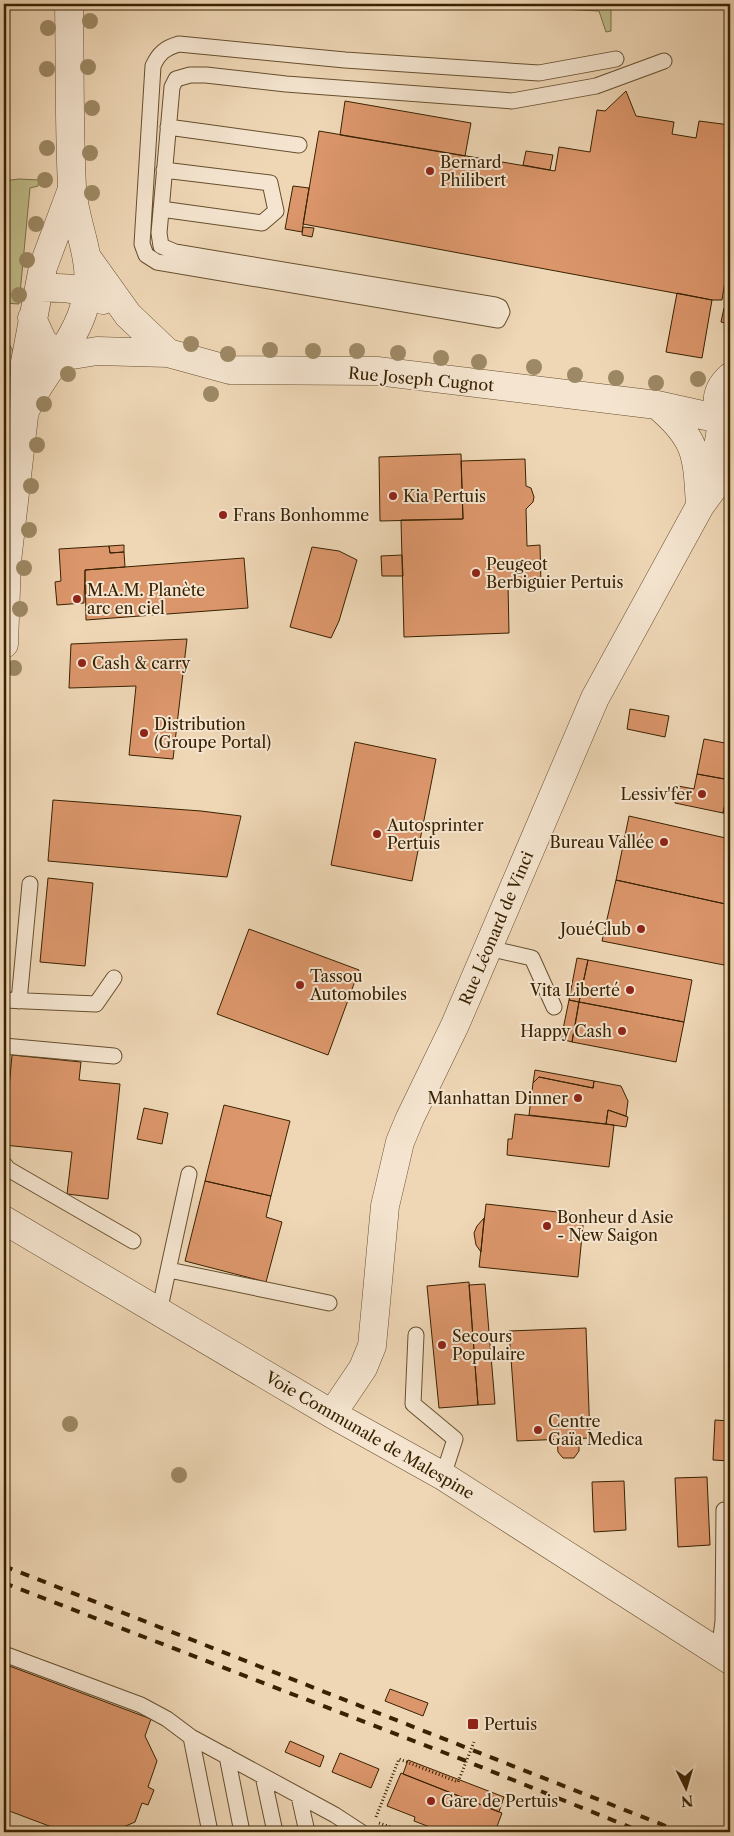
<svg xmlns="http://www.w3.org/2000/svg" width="734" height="1836" font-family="'Libre Caslon Text',serif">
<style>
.green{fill:#bfbd8a;stroke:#7c7046}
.building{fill:#dc966b;stroke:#382201}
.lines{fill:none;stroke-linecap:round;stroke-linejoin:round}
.lane-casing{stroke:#664f2e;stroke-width:17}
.street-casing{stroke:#664f2e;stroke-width:29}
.path{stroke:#382201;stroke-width:3;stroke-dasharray:1 2.5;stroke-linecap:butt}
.lane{stroke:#f5e5d0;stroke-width:15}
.street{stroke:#f5e5d0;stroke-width:28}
.rail{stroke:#382201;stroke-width:4;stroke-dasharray:9 9;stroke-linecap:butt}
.tree{fill:#9d8965}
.poi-dot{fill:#8f2418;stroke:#f5e5d0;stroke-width:2}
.labels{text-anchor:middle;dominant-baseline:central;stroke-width:4;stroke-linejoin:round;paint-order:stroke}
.poi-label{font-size:16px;fill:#382201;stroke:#f5e5d0;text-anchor:start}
.street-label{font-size:16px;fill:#382201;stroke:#f5e5d0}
</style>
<rect width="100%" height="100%" fill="#efd7b6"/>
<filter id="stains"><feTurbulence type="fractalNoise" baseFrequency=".004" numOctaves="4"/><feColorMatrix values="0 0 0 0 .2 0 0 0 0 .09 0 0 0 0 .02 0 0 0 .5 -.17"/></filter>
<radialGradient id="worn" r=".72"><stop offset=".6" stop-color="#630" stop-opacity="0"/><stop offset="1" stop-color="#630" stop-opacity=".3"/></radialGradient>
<path class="green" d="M520,4H611V31L606,32L599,11L519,7Z
M19,179L39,180L38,186L30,188L19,304L4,303V181Z
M4,338L13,350L5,415H4Z"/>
<path class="building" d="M626,91L636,116L674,122L672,134L696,138L699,121L730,125V250L722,300H712L303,224L319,131L555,171L559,147L590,152L597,110L605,111Z
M345,101L471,123L465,156L340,135Z
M526,151L553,155L550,170L523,165Z
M293,186L309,188L302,232L285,229Z
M303,227L314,228L312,237L302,235Z
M677,293L712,300L702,358L666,352Z
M724,308L730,309V324L721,322Z
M461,454L463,519L380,521L379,457Z
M525,459L526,486L531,488L534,497L533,502L526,509L527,546L540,545L541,584H508L509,633L404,637L401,520L463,519L461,461Z
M124,545V552L110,553L109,546Z
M109,546L110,553L124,552L125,567L85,570L84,603L57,605L55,582L61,581L59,549Z
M312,547L339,551L357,560L339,621L331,638L290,627Z
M402,555L403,576H382L381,556Z
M244,558L248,608L86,620L85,570Z
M187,639L173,759L129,755L136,686L69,688L71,644Z
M630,709L669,716L665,737L627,729Z
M704,739L730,744V780L697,774Z
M355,742L436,759L412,881L331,865Z
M697,774L730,780L723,813L675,803L678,786L694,789Z
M726,799L730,800V815L723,813Z
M53,800L201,811L241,816L227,877L48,861Z
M629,816L730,839V905L616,880Z
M48,878L93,883L85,966L40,962Z
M616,880L730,905V936L724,965L602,941Z
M249,929L359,970L328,1055L217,1014Z
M577,958L588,960L579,1002L569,1000Z
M588,960L692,980L684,1022L579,1002Z
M569,1000L579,1002L572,1042L561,1039Z
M579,1002L684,1022L676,1062L572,1042Z
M12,1055L81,1062L79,1080L120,1084L108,1199L67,1194L72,1152L4,1145Z
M535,1070L594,1081L593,1088L539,1077L533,1083Z
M539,1077L593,1088L594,1081L621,1086L628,1101L626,1116L608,1110L606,1124L529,1115L533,1083Z
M224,1105L290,1121L271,1196L205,1181Z
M144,1108L168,1113L162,1144L137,1139Z
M608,1110L628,1117L626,1127L606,1124Z
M515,1114L614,1125L609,1167L507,1155L508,1139H512Z
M205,1181L271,1196L266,1217L282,1222L266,1282L185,1261Z
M486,1204L584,1215L578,1277L479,1267Z
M484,1218L481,1252L476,1245L474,1233L477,1226Z
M469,1282L478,1405L439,1408L427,1286Z
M485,1284L495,1404L478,1405L469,1285Z
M586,1328L590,1438L517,1441L509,1331Z
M715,1420L730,1421V1461L713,1460Z
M579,1438V1451L574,1458H563L558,1452L557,1439Z
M707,1477L710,1545L678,1547L675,1478Z
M624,1481L626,1530L594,1532L592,1482Z
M4,1664L151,1719L145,1736L157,1761L148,1787L154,1790L148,1805L142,1803L135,1822L114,1831L110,1829L109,1832H65L4,1809Z
M390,1689L428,1703L423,1716L385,1701Z
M290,1741L324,1756L320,1767L285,1752Z
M340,1753L379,1769L371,1788L332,1772Z
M408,1760L504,1797L499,1812L403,1774Z
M401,1773L502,1813L495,1832H443L414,1821L415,1817L387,1806Z
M541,1828L553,1832H539Z"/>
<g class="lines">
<g class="lane-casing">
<path id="lane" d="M616,59L539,73L345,60L179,44C165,48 159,53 153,66L142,244L146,255L157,262L498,320L502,312L500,307L495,305L175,252L161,246L159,233L172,87L176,79L190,75H206L286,84L512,101L596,86L664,61
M168,127L299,145
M161,209L262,223L276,211L270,183L164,170
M488,948L532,958L554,1007
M4,1000L96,1004L114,978
M19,1001L30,884
M4,1046L114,1056
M4,1164L8,1169L133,1241
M169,1270L329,1303
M159,1312L189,1174
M416,1335L413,1404L455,1439L443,1476
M719,1653L723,1621L724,1510
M4,1654L141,1705L167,1719L191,1737L335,1815L361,1832
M191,1737L210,1832
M227,1756L242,1832
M263,1776L275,1832
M299,1796L307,1832"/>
</g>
<g class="street-casing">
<path id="street" d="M88,259L128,315L168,353
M39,288C63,287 82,288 103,300
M32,318L43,342L60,357L97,351L168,353L230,370L377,371L657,405L720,419
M657,405C698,439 697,456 700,506
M26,409C41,375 69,350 82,314C100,263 75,233 72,187C69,126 70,65 69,4
M729,431C715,414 712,393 730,377
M706,487L717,454L722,422
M4,644L7,561L24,416L25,362L43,267L72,189
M4,1220L332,1414L443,1476L730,1660
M332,1414L363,1368L372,1346L385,1206L400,1142L410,1118L455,1025L595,698L700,506L730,465"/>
</g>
<path class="path" d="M376,1817L399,1759L458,1782L474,1742
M379,1823L405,1832
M434,1832L435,1829"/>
<use href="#lane" class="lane"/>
<use href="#street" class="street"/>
<path class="rail" d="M4,1566L681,1832
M4,1583L466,1761L642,1832"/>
</g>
<g class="tree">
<circle cx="90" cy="21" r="8"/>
<circle cx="48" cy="28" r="8"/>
<circle cx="88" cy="67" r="8"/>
<circle cx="47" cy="69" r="8"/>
<circle cx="92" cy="108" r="8"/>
<circle cx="47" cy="148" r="8"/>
<circle cx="90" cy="153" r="8"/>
<circle cx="45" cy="180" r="8"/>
<circle cx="92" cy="193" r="8"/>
<circle cx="36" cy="224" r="8"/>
<circle cx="27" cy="260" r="8"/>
<circle cx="19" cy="295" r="8"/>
<circle cx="191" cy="344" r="8"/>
<circle cx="270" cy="350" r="8"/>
<circle cx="313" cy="351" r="8"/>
<circle cx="357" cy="351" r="8"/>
<circle cx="398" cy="353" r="8"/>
<circle cx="228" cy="354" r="8"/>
<circle cx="441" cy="358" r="8"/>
<circle cx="479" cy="362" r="8"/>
<circle cx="534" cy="367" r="8"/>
<circle cx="68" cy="374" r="8"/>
<circle cx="575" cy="375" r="8"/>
<circle cx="616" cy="378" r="8"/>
<circle cx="698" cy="379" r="8"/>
<circle cx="656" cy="383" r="8"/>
<circle cx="211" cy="394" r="8"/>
<circle cx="44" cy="404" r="8"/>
<circle cx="37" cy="445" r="8"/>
<circle cx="31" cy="486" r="8"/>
<circle cx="29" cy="530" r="8"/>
<circle cx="24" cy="568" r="8"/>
<circle cx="20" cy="609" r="8"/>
<circle cx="14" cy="668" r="8"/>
<circle cx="70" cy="1424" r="8"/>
<circle cx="179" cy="1475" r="8"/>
</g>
<g class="poi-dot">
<circle cx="430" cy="171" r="5"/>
<circle cx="393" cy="496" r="5"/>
<circle cx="223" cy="515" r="5"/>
<circle cx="476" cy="573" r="5"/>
<circle cx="77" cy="599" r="5"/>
<circle cx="82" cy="663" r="5"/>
<circle cx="144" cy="733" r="5"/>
<circle cx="702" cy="794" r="5"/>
<circle cx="377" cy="834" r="5"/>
<circle cx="664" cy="842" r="5"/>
<circle cx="641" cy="929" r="5"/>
<circle cx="300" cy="985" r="5"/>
<circle cx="630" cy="990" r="5"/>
<circle cx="622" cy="1031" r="5"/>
<circle cx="578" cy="1098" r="5"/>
<circle cx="547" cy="1226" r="5"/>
<circle cx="442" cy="1345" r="5"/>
<circle cx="538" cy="1430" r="5"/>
<rect x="467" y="1718" width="12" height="12" rx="2.5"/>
<circle cx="431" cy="1801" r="5"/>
</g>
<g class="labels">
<g class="poi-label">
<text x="440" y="162">Bernard<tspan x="440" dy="18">Philibert</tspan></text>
<text x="403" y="496">Kia Pertuis</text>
<text x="233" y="515">Frans Bonhomme</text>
<text x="486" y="564">Peugeot<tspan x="486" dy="18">Berbiguier Pertuis</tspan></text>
<text x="87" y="590">M.A.M. Planète<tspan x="87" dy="18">arc en ciel</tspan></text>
<text x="92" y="663">Cash &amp; carry</text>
<text x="154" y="724">Distribution<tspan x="154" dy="18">(Groupe Portal)</tspan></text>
<text x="692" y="794" text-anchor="end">Lessiv'fer</text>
<text x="387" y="825">Autosprinter<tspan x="387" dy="18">Pertuis</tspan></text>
<text x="654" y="842" text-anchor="end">Bureau Vallée</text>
<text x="631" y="929" text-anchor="end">JouéClub</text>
<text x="310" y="976">Tassou<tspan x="310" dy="18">Automobiles</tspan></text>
<text x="620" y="990" text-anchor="end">Vita Liberté</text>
<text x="612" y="1031" text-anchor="end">Happy Cash</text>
<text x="568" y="1098" text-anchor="end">Manhattan Dinner</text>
<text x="557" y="1217">Bonheur d Asie<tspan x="557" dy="18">- New Saigon</tspan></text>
<text x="452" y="1336">Secours<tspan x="452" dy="18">Populaire</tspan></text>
<text x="548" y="1421">Centre<tspan x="548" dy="18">Gaïa Medica</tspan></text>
<text x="484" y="1724">Pertuis</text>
<text x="441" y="1801">Gare de Pertuis</text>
</g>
<g class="street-label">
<text transform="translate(421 379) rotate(5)">Rue Joseph Cugnot</text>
<text transform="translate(496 928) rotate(-67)">Rue Léonard de Vinci</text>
<text transform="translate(370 1435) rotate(30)">Voie Communale de Malespine</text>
</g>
</g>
<rect width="734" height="1836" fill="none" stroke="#efd7b6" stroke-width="20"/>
<rect x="5" y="5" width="724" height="1826" fill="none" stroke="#382201" stroke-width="2.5"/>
<rect x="10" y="10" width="714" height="1816" fill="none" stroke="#382201"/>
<g transform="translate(686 1788) rotate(175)" stroke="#f5e5d0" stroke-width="4" paint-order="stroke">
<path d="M0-4L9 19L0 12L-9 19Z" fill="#382201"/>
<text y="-8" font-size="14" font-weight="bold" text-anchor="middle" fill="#382201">N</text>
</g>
<rect width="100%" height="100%" filter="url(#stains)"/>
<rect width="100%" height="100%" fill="url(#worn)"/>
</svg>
